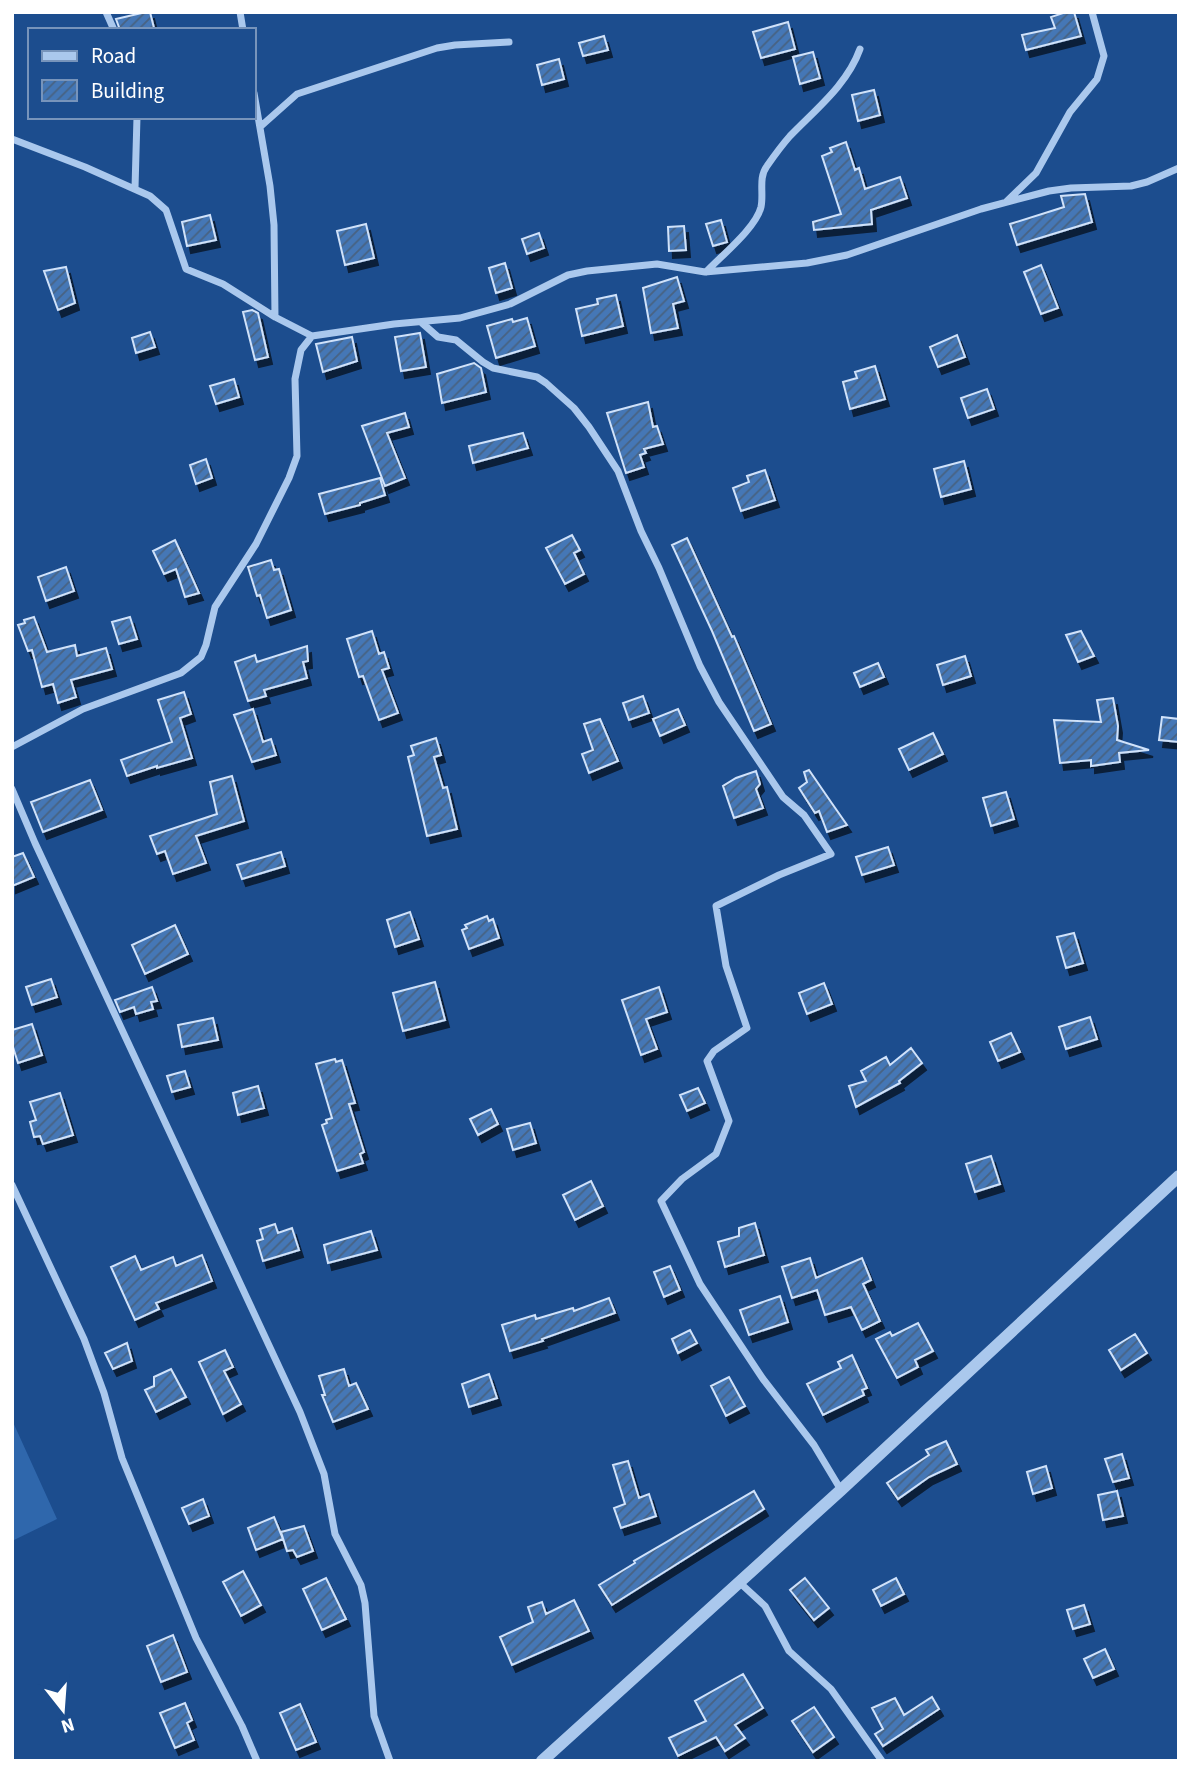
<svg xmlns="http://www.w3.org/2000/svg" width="1191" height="1773" font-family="'Source Sans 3',sans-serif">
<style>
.green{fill:#2f67ac}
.building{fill:url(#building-hatch);stroke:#d0e2fa;stroke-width:2;filter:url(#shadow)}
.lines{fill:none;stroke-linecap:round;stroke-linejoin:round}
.minor{stroke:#aac8ed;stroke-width:7}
.tertiary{stroke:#aac8ed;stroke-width:12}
</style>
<defs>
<pattern id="building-hatch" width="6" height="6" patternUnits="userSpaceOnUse" patternTransform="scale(1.75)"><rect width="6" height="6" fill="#4477b6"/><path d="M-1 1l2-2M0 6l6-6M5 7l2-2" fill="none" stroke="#486281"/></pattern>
<filter id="shadow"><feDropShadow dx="4" dy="7" stdDeviation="0" flood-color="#0009"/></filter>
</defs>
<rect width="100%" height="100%" fill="#1c4d8e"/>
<path class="green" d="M12,1420L57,1519L12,1541Z"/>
<path class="building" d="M146,12H150L154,28L120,30L116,19Z
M1066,12H1074L1081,36L1026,50L1022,35L1055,28L1051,17Z
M788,22L795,49L761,58L753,32Z
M604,36L608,50L583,56L579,43Z
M813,52L820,78L800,84L793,57Z
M559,59L564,79L542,85L537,65Z
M874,90L880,115L858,121L852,95Z
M846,142L855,170L859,168L865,189L900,177L907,198L871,210L872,224L814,230L813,222L841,214L822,156L832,152L830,148Z
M1085,194L1092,222L1017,245L1010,224L1064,207L1061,196Z
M210,215L216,240L187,246L182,222Z
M721,220L727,242L713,246L706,224Z
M366,224L374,258L345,265L337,231Z
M684,226L686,250L669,251L668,227Z
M539,233L544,248L527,254L522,239Z
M505,263L512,288L496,293L489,268Z
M1041,265L1058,308L1041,314L1024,272Z
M66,267L75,303L58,310L44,271Z
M677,277L684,301L673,304L678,328L651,333L643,288Z
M616,295L623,326L582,336L576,309L598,304L597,299Z
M252,310L258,313L268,357L255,360L243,312Z
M527,318L535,346L496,358L487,326L512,319L513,322Z
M150,332L155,347L136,353L132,338Z
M420,333L426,367L401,371L395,337Z
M957,335L965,357L938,367L930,347Z
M352,337L357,361L323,372L316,344Z
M474,363L481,368L486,392L442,403L437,374Z
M875,366L885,399L850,409L843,382L857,378L855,372Z
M234,379L239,397L216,404L210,386Z
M987,389L994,409L968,418L961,398Z
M648,402L653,427L657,426L663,444L644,449L646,453L640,455L644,467L626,473L607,413Z
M405,413L409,427L387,433L405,478L385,486L362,426Z
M523,433L528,448L473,463L469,446Z
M206,459L212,478L196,484L190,465Z
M964,461L971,489L941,497L934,469Z
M765,470L775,500L741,511L733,488L749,482L747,476Z
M380,478L385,495L360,503V505L325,514L319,494Z
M572,535L580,550L574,553L584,574L565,584L546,548Z
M687,538L732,637L734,636L771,724L754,731L712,631L672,545Z
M175,540L186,564L199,593L185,597L176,569L164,574L153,551Z
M271,560L274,570L279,569L291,610L267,618L260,595L257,596L248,567Z
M66,567L74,591L46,601L38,577Z
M34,617L47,652L75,645L77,656L106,648L112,669L71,680L76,697L58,703L53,684L42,687L32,650L28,651L18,625L25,623L24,620Z
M130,617L137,639L119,644L112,622Z
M372,631L379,654L384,652L389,668L382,670L398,713L379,720L363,676L359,677L347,639Z
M1081,631L1094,656L1078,662L1066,635Z
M307,646L308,661L303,662L307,678L264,690L266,696L248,701L235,662L255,655L257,662Z
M965,656L971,676L943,685L937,665Z
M878,663L884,677L860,687L854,673Z
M184,692L191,714L180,718L192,758L157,768V766L127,776L121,760L172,742L158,700Z
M643,696L649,713L629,720L623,703Z
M1113,698L1118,726L1117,740L1149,750L1119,753L1120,762L1091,766V760L1060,763L1054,720L1101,722L1097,700Z
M253,709L263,742L271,739L276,755L252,762L234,715Z
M678,709L685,725L660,736L653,719Z
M1162,717L1179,719V742L1159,740Z
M600,719L618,761L589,773L582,754L593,750L584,724Z
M933,733L943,754L909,770L899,749Z
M436,738L441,755L434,757L443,788L447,787L457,829L427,836L408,757L414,755L411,746Z
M809,770L831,802L847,825L827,832L819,811L815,813L799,788L807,782L804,772Z
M756,771L760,784L756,789L763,808L734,818L723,786L736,778Z
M232,776L244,821L196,836L206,863L173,874L165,851L157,854L150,836L217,814L210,782Z
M90,780L102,810L43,832L31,802Z
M1006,792L1014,819L991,826L983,798Z
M888,847L894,865L862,875L856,857Z
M281,852L285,866L242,879L237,865Z
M23,853L34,877L12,886V857Z
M410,912L419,939L395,947L387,920Z
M487,916L489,921L493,919L499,938L469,949L462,930L467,928L465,925Z
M175,925L188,954L145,974L132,945Z
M1074,933L1083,963L1066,968L1057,937Z
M51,979L57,997L32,1005L26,987Z
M435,982L445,1020L403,1031L393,993Z
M824,983L832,1004L807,1014L799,993Z
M152,987L157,1001L151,1002L153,1009L136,1014L134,1007L120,1012L115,1000Z
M659,987L667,1012L646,1019L657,1049L641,1055L622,1000Z
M1090,1017L1097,1039L1066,1049L1059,1027Z
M213,1018L218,1040L182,1047L178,1025Z
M32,1024L42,1055L18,1063L12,1044V1030Z
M1011,1033L1020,1052L998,1061L990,1042Z
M911,1048L922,1063L899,1081L900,1083L856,1107L849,1086L866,1081L861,1071L886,1057L890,1065Z
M335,1059L336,1062L342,1060L355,1103L349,1104L364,1152L360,1154L363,1163L337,1171L322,1125L327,1123L326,1120L332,1118L316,1064Z
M185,1071L190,1087L172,1092L167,1076Z
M258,1086L264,1108L238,1115L233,1093Z
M698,1088L705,1103L687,1111L680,1095Z
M60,1093L73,1135L43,1144L40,1136L34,1137L30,1122L36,1120L30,1102Z
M491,1109L498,1124L478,1135L470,1119Z
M530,1123L536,1143L513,1150L507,1129Z
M991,1156L1000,1184L975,1192L966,1164Z
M591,1181L603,1206L575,1220L563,1195Z
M755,1223L764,1255L725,1267L718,1242L739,1236V1228Z
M275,1224L278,1233L292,1228L299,1250L263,1261L257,1241L263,1239L260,1229Z
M371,1231L377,1250L328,1263L324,1245Z
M202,1255L212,1281L156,1303L159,1309L135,1320L111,1267L135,1256L141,1270L173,1257L176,1266Z
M810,1258L816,1278L862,1258L871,1280L863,1284L880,1321L862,1330L851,1307L825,1315L817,1290L792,1298L782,1267Z
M670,1266L680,1290L664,1297L654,1272Z
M780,1296L788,1322L749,1335L740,1310Z
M609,1298L615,1313L542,1339L543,1341L510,1351L502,1325L535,1315L536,1319L573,1308L574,1311Z
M918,1323L933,1351L915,1360L918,1367L897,1378L876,1339L890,1332L892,1336Z
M690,1330L697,1343L678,1353L672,1339Z
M1135,1334L1147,1353L1121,1370L1109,1350Z
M127,1343L132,1361L113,1369L105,1353Z
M225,1350L233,1367L224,1371L241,1404L223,1414L199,1362Z
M852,1355L867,1388L862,1390L864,1395L823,1415L807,1384L841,1368L838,1362Z
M171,1369L186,1397L156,1412L145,1390L154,1386V1377Z
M344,1369L349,1386L356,1383L368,1409L333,1422L322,1395H325L319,1376Z
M489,1374L497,1398L469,1407L462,1384Z
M729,1377L745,1406L726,1416L711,1386Z
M946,1441L957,1464L929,1477L898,1499L887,1483L929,1455L926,1450Z
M1122,1454L1129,1478L1113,1482L1105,1459Z
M628,1461L639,1498L649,1494L656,1516L621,1528L614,1508L625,1504L613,1465Z
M1046,1466L1052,1488L1033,1494L1027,1472Z
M754,1491L764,1509L612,1605L599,1585L635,1563L634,1561Z
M1117,1491L1123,1516L1103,1520L1098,1495Z
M203,1499L209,1516L189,1524L182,1508Z
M274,1517L283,1539L256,1550L248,1528Z
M304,1526L313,1551L297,1557L293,1550L287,1551L281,1532Z
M243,1571L261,1605L241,1616L223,1582Z
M326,1578L346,1619L322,1630L303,1589Z
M805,1578L829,1608L814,1620L790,1590Z
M896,1578L904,1594L881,1606L873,1590Z
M574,1600L589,1631L512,1665L500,1637L533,1622L528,1607L542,1602L546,1614Z
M1084,1605L1090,1624L1073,1629L1067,1610Z
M173,1635L187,1672L161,1682L147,1646Z
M1105,1649L1114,1669L1093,1678L1084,1659Z
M743,1674L763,1708L735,1725L745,1738L725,1751L716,1737L678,1756L669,1738L706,1721L695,1701Z
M932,1697L939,1709L883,1746L875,1734L883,1729L872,1708L895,1698L904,1715Z
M185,1703L192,1720L187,1723L194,1740L175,1748L160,1713Z
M300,1704L316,1742L296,1750L280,1713Z
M814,1707L834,1737L813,1752L792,1721Z"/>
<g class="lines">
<path class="minor" d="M106,12L114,30
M240,12L243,30
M254,93L270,186L274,225L275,317
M260,127L297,94L437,48L455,45L509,42
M12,139L85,167L150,196L166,210L186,269L223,284L275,317L312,336L394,324L460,318L510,304L568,275L587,271L657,264L705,272L807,263L847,255L981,209L1049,191L1071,188L1131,186L1147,182L1179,168
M135,188L137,117
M1006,202L1036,173L1070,112L1097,79L1104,56L1092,12
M706,272C721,256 756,228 761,207C764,193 758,178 767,166C774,156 782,145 790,136C816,109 847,85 860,49
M422,323L438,337L456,340L483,362L493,368L537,377L546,383L574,408L589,427L618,471L641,531L659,568L700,666L719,702L783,797L804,815L831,854L779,875L716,906L726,966L747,1028L714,1051L707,1061L729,1121L716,1154L682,1179L661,1201L700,1284L763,1379L814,1445L841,1490
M12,747L83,709L181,673L201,657L206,645L215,607L256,544L289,478L297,456L295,379L301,350L312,336
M12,789L35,843L300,1412L324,1474L335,1534L361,1585L365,1603L374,1716L390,1761
M12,1185L84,1339L104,1393L122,1458L196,1638L242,1726L257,1761
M739,1582L765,1606L789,1651L831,1689L882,1761"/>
<path class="tertiary" d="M542,1761L841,1490L1179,1176"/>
</g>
<rect width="1191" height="1773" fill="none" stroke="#ffffff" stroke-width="28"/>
<rect x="28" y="28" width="228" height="91" fill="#1c4d8e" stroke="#7794bb" stroke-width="2"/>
<rect x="42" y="51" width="35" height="10" fill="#aac8ed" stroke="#7794bb" stroke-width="2"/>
<text x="91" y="63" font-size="21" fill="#ffffff">Road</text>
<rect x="42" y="80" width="35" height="21" fill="url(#building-hatch)" stroke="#7794bb" stroke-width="2"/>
<text x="91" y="98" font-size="21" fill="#ffffff">Building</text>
<g transform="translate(63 1710) rotate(163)" stroke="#1c4d8e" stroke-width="5" paint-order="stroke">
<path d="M0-5L12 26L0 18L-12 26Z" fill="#ffffff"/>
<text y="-10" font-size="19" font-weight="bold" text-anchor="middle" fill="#ffffff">N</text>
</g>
</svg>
